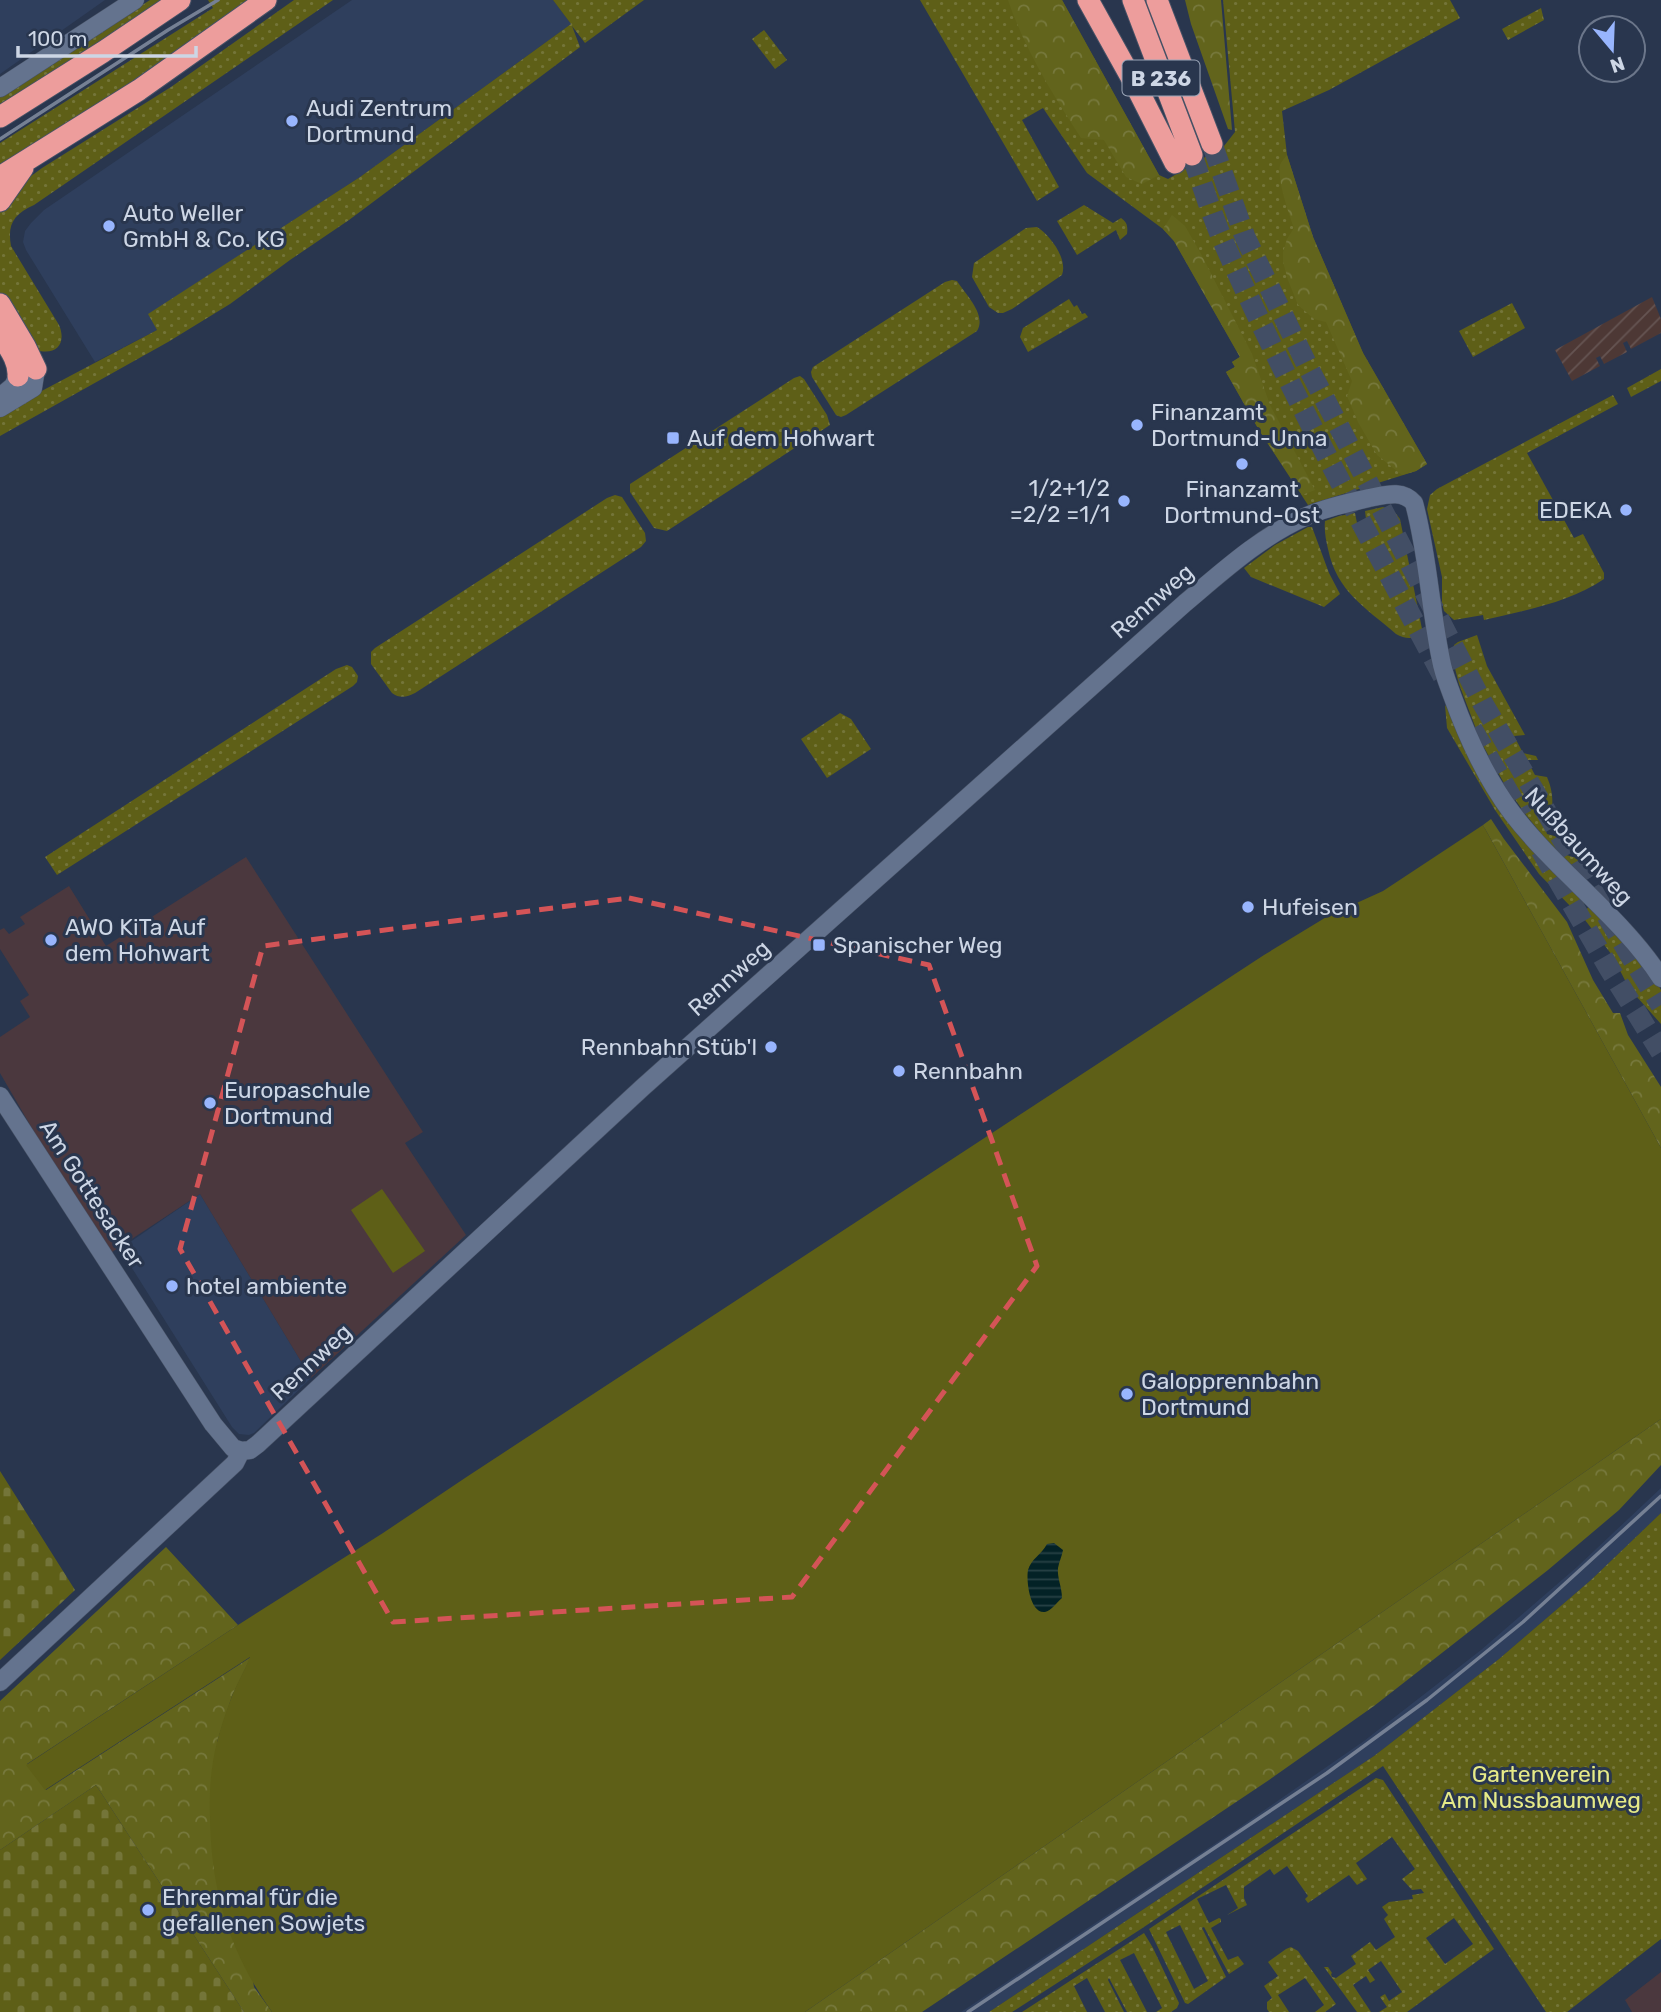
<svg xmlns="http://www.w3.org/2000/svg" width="1661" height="2012" font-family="Rubik,sans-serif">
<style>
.built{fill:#2f3f5d}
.industrial{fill:url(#industrial-furrows)}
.education{fill:#4b383e}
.green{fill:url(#green-dots);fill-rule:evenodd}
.forest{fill:url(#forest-crowns)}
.cemetery{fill:url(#cemetery-stones)}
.pitch{fill:#5e5f17}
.water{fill:url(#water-rules)}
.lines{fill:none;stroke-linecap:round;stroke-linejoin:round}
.highway-tunnel{stroke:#424e65;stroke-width:21;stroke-dasharray:21 10;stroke-linecap:butt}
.minor-casing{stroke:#465165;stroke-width:19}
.highway-casing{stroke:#465165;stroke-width:23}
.minor{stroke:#64738e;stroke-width:18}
.highway{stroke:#ed9d9c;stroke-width:21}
.rail{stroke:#758094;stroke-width:3.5}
.marked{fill:none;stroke:#d45457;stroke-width:5;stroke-dasharray:14 9;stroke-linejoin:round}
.poi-dot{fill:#98b5fd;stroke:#29364e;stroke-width:2.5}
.labels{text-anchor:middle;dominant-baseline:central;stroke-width:6;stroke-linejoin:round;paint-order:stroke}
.shield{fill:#29364e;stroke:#9ca6b8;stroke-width:2}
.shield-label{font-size:21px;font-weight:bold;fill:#cdd6e5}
.poi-label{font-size:23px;fill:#cdd6e5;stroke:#29364e;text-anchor:start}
.street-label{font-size:23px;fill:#cdd6e5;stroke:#29364e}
.park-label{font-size:23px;fill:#e6ea87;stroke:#29364e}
</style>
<defs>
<pattern id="industrial-furrows" width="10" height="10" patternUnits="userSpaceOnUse" patternTransform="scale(1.75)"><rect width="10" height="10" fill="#4d3835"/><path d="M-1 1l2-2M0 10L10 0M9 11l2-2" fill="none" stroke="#655452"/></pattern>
<pattern id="green-dots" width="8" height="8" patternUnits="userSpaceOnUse" patternTransform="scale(1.75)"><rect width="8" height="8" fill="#5e5f17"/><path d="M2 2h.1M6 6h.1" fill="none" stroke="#747539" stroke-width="1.8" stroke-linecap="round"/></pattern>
<pattern id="forest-crowns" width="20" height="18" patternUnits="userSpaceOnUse" patternTransform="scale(1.75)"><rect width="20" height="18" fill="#62641c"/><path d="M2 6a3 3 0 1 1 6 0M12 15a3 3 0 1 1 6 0" fill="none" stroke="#77793d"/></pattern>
<pattern id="cemetery-stones" width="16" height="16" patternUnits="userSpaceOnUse" patternTransform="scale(1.75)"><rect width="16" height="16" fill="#5e5f17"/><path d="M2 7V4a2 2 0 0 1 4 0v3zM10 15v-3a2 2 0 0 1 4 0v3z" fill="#747539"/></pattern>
<pattern id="water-rules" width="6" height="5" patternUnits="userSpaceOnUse" patternTransform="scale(1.75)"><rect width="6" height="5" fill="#032226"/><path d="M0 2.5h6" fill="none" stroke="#274145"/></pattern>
</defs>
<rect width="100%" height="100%" fill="#29364e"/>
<path class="built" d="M0,0H105L0,74Z
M352,0H553L571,24L360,177L149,314L157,330L95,362L26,250L23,242L25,231L31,223L44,210Z
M200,1194L311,1378L254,1433L249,1435L239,1434L232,1427L120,1249Z
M1661,1488V1513L1591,1580L1499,1659L1374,1756L989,2012H961L1237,1829L1364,1741L1481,1650L1577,1567Z"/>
<path class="industrial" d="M1652,297L1661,319V333L1631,349L1627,341L1623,343L1627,352L1604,364L1600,356L1596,358L1600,366L1572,381L1555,350Z"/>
<path class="education" d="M246,857L423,1132L405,1143L466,1235L311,1378L200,1194L106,1256L0,1073V1037L30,1017L20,1001L29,995L0,949V930L4,928L9,934L25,924L20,917L69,886L106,946Z
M1661,1972V2012H1632L1625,2000Z"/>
<path class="green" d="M150,0H166L0,106V97Z
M208,0H253L188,47L0,167V143L213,8Z
M294,0H333L34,205C14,214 7,224 11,246L59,325C67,344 56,356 36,350L0,293V211L27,179L42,168L171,87Z
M553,0H644L585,43L572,26L580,47L349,220L290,260L230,304L168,342L0,436V413L157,330L148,314L360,177L571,24Z
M920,0H1062L1159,175L1168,179L1224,146L1235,132L1223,0H1450L1460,18L1329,90L1282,111L1287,155L1313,237L1363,353L1427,464L1416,471L1308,505L1259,430L1226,372L1235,367L1232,362L1240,357L1174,241L1163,229L1087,173L1043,108L1022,120L1059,187L1037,201Z
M1541,8L1544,20L1508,40L1502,29Z
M764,30L787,60L775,69L752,39Z
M1084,205L1113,223L1121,218C1127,222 1128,226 1127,234L1120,240L1116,230L1077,255L1057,221Z
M1037,227C1050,235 1068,259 1062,275L1012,309L1003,313H998L989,307L972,277L974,263L1026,228Z
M952,280L957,281C966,295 987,315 977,331L846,415L841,417L836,415L812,377L811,372L813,367L945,282Z
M1069,299L1074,307L1077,305L1082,314L1085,313L1088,317L1028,352L1020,337L1023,328Z
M1512,303L1525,328L1473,357L1459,331Z
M1661,369V381L1631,397L1627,388Z
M800,376L804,379L827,415L830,425L667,531L654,528L630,492V484L794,378Z
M1613,395L1618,404L1527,453L1574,538L1583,534L1604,573V579C1569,603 1525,610 1484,620L1483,615L1454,620L1444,611L1442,603V577L1427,509L1430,495L1437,489Z
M615,495L622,497L645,533L646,541L641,547L415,693C407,697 400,699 392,693L371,664V652L375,648L607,498Z
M1383,507L1393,510L1400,519L1422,629V633C1414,640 1405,639 1396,634C1365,607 1337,592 1328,549C1326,540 1324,531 1325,521L1339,516L1355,513L1358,528L1367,527L1365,511Z
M1308,527H1312L1329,573L1340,594L1324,607L1251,577L1244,568L1275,545Z
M1477,635L1487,666L1525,735L1514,736L1523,753L1536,756L1538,760H1527L1535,775L1547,777C1552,789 1553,797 1552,810H1543L1544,825L1547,834L1562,838L1566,844L1557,845C1563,855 1569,857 1580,858L1586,864L1580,867L1572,866L1557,853L1526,815L1505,785L1481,742L1459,684L1452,657L1454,645L1458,642Z
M347,665L352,667L358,676L357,682L353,686L57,875L45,857L336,669Z
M1445,705L1585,902L1578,911H1575L1539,874L1495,810L1447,728Z
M840,713L851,719L871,749L827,778L801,739Z
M1589,906L1627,943L1656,981L1661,990V1024L1629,988L1612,955L1585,920L1584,913Z
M1661,1513V1939L1567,2012H1546L1383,1766L1141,1929L1012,2012H989L1374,1756L1499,1659L1591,1580Z
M1376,1778L1383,1780L1494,1949L1407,2012H1379L1387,2007L1380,1997L1385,1994L1389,2001L1402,1992L1381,1961L1368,1970L1375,1980L1370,1983L1366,1976L1353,1985L1371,2012H1357L1324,1967H1328L1332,1973L1331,1974L1332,1977L1336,1978L1356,1964L1351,1956L1370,1942L1376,1950L1395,1937L1384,1919L1388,1915L1382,1907L1389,1902L1413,1899L1412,1895L1424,1893L1421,1889L1412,1890L1402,1879L1415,1869L1392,1837L1356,1863L1367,1879L1357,1885L1349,1875L1308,1903L1305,1899L1308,1896L1287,1866L1274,1875L1270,1869L1244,1887V1898L1247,1905L1227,1915L1238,1908L1226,1885L1197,1899L1209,1923L1219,1918L1221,1919V1922L1211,1928L1228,1960L1238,1956L1244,1964L1229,1974L1204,1927L1202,1928L1226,1977L1188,2004L1185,2003L1149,1929ZM1454,1918L1473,1944L1445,1964L1426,1938ZM1180,1925L1208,1981L1194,1989L1166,1932Z
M1144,1933L1153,1948L1179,2003L1177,2008L1171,2012H1156L1162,2008L1134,1953L1120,1960L1147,2012H1127L1109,1978L1108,1980L1124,2012H1105L1087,1978L1074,1986L1087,2012H1022Z
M1291,1947L1298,1951L1336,2004L1325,2012H1315L1324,2005L1305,1978L1278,1995L1289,2012H1269L1267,2009V2002L1272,1998L1264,1986L1278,1976L1268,1962L1286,1949Z"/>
<path class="forest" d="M1008,0H1062L1159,175L1142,184L1126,177L1104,140L1081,138C1053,95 1025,50 1008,0Z
M1185,0H1221L1232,130L1228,129L1191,24Z
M1287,155L1313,237L1363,353L1427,464L1416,471L1402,475L1377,455L1358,422L1347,396L1352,381L1326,322L1314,319L1298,305L1288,280L1283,262V252L1287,239L1294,228C1289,214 1277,180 1280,165C1281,162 1284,159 1287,155Z
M1172,215L1185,226L1201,254L1252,354L1270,405L1315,490L1302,495L1259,430L1226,372L1235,367L1232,362L1240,357L1174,241L1163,229Z
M1491,819L1504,839L1567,922L1593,980L1613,1013H1620L1628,1035L1661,1087V1148L1483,825Z
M1661,1419V1465L1619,1510L1548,1570L1374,1706L1269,1780L922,2012H805Z
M166,1547L238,1625L27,1764L46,1790L251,1657L232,1696L217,1742L254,1987L272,2012H244L96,1785L0,1850V1701Z"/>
<path class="cemetery" d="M0,1471L75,1590L0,1660Z
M96,1785L244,2012H0V1850Z"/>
<path class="pitch" d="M1483,825L1661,1148V1419L805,2012H272C229,1951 211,1891 210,1816C209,1791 211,1766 217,1742C221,1727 226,1711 232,1696C237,1683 245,1670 250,1657L45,1790L26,1765L238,1625L383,1533L468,1476L1264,955L1328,916L1383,891Z
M382,1189L425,1251L393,1273L351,1210Z"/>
<path class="water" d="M1054,1543L1063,1550C1062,1556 1059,1562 1058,1568C1057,1578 1062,1587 1062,1598C1057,1602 1051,1611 1045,1612C1030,1614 1026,1581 1028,1570C1031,1559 1042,1554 1047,1544Z"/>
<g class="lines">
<path class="highway-tunnel" d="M1212,144L1245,237L1309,369L1482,702L1630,955L1661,1005
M1192,155C1203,187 1213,219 1227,250C1292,395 1368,535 1443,676
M1472,729L1522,816
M1541,850L1609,968L1661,1052"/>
<g class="minor-casing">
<path id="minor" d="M0,88L135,0
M0,397L13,386L18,376L36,369L33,388L0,408
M0,1096L213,1424L233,1448L241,1451
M241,1451L250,1450L258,1444L642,1088L1185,603C1223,571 1261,536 1307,516C1327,507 1348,503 1369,498C1385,495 1402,489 1414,503C1428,554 1430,608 1441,660C1443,672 1448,684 1452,695C1467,737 1485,777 1512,813C1557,872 1622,917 1661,978
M0,1682L235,1463L241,1451"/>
</g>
<g class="highway-casing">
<path id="highway" d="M1088,0L1138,90L1175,163
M1133,0L1192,155
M1157,0L1212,144
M0,117L103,52L180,0
M0,177L139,90L266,0
M0,201L23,168
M0,304L25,346L36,369
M0,334C8,347 19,360 18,376"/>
</g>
<use href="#minor" class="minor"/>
<use href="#highway" class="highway"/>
<path class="rail" d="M0,139L168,30L218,0
M968,2012L1327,1773L1427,1700L1523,1622L1661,1496"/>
</g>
<path class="marked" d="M629,898L929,965L1037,1266L792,1597L393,1622L180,1249L263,946Z"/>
<g class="poi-dot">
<circle cx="292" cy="121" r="7"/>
<circle cx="109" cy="226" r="7"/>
<circle cx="1137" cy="425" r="7"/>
<rect x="666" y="431" width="14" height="14" rx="3.5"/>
<circle cx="1242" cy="464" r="7"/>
<circle cx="1124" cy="501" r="7"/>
<circle cx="1626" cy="510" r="7"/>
<circle cx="1248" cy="907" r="7"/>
<circle cx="51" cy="940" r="7"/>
<rect x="812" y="938" width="14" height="14" rx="3.5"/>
<circle cx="771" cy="1047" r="7"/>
<circle cx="899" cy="1071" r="7"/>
<circle cx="210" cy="1103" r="7"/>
<circle cx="172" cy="1286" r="7"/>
<circle cx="1127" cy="1394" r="7"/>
<circle cx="148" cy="1910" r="7"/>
</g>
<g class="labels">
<rect class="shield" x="1122.5" y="60.5" width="77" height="35" rx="5"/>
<g class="shield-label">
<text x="1161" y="78">B 236</text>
</g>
<g class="poi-label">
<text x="306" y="108">Audi Zentrum<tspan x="306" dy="26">Dortmund</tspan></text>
<text x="123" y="213">Auto Weller<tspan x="123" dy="26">GmbH &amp; Co. KG</tspan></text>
<text x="1151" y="412">Finanzamt<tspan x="1151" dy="26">Dortmund-Unna</tspan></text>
<text x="687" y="438">Auf dem Hohwart</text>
<text x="1110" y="488" text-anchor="end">1/2+1/2<tspan x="1110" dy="26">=2/2 =1/1</tspan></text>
<text x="1242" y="489" text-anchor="middle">Finanzamt<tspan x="1242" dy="26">Dortmund-Ost</tspan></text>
<text x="1612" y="510" text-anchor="end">EDEKA</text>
<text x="1262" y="907">Hufeisen</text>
<text x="65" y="927">AWO KiTa Auf<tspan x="65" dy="26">dem Hohwart</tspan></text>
<text x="833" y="945">Spanischer Weg</text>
<text x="757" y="1047" text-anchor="end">Rennbahn Stüb'l</text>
<text x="913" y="1071">Rennbahn</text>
<text x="224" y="1090">Europaschule<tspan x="224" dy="26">Dortmund</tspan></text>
<text x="186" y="1286">hotel ambiente</text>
<text x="1141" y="1381">Galopprennbahn<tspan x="1141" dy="26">Dortmund</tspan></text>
<text x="162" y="1897">Ehrenmal für die<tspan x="162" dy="26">gefallenen Sowjets</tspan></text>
</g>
<g class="street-label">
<text transform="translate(1152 601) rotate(-41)">Rennweg</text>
<text transform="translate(1579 846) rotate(48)">Nußbaumweg</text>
<text transform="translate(729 978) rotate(-42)">Rennweg</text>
<text transform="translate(92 1194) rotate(57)">Am Gottesacker</text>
<text transform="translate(311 1362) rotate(-43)">Rennweg</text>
</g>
<g class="park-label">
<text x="1541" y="1774">Gartenverein<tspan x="1541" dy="26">Am Nussbaumweg</tspan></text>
</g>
</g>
<g transform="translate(1612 49) rotate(161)"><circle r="33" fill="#29364e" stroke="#6b768a" stroke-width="2"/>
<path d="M0-5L12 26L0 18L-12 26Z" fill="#98b5fd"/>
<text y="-10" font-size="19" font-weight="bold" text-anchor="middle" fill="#cdd6e5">N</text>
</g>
<path d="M18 46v10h178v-10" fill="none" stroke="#cdd6e5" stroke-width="3.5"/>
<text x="28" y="46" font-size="21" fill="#cdd6e5" stroke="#29364e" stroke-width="5" paint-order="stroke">100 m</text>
</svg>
